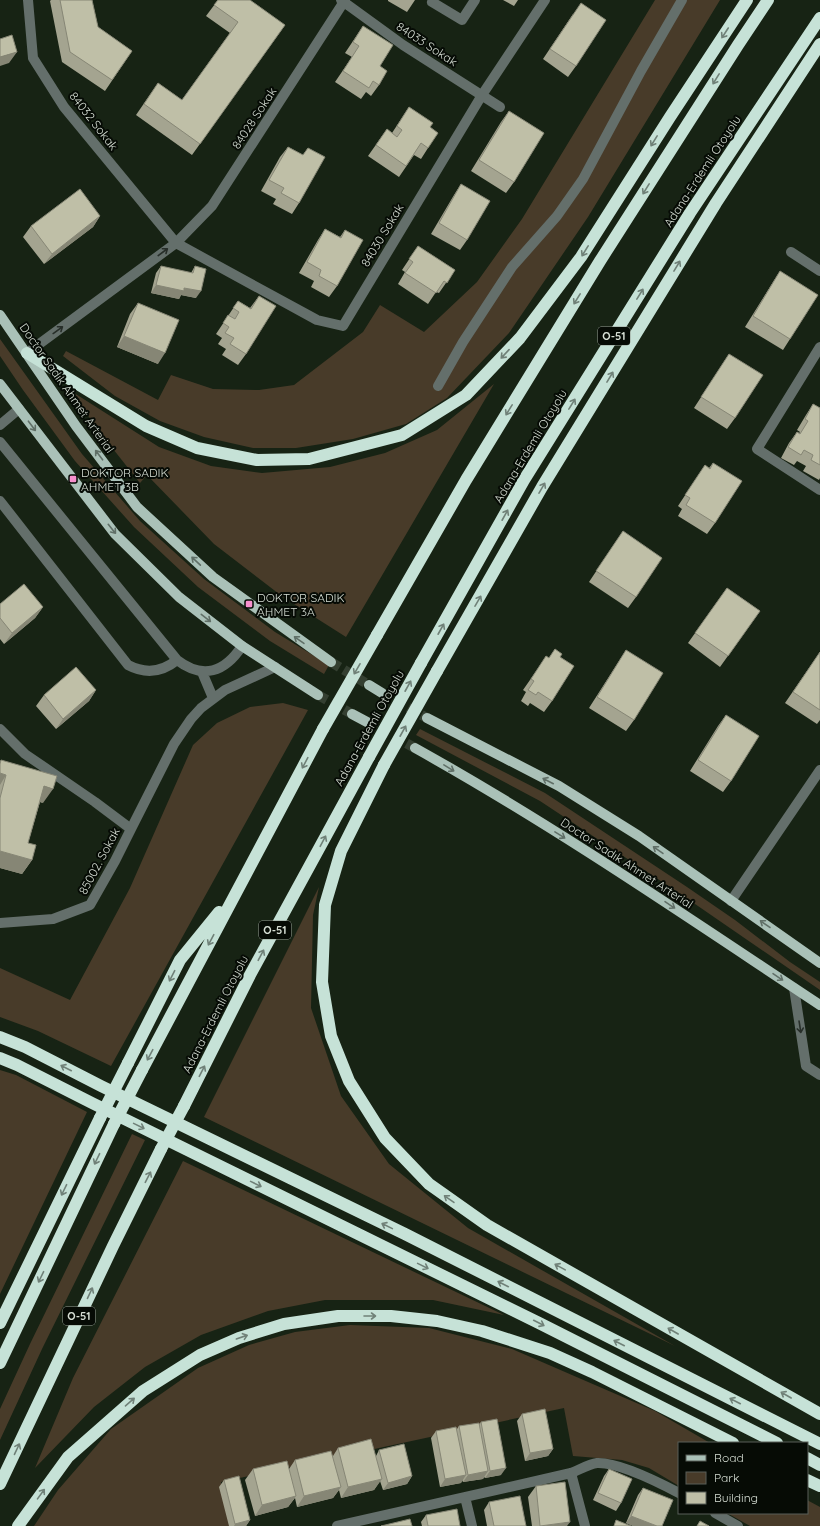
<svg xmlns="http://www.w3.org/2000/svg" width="820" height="1526" font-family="Quicksand,sans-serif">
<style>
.green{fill:#483b29}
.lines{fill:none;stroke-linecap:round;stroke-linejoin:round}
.major-tunnel{stroke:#343f31;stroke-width:10;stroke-dasharray:10 5;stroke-linecap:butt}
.minor{stroke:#646f6b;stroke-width:10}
.major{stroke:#aac1b8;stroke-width:10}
.highway{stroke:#c6e2d7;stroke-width:12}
.highway-bridge{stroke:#c6e2d7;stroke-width:12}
.wall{fill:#a4a490}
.shaded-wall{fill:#868675}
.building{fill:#bfbfa7;stroke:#868675}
.oneway{stroke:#708178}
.oneway2{stroke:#272e29}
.oneway3{stroke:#606f67}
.poi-dot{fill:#f790ce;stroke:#060b05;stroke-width:1.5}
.labels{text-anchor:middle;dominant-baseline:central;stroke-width:4;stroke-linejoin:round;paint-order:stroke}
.shield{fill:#060b05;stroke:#989f96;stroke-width:1}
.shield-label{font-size:11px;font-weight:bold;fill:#d6ded4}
.street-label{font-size:12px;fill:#d6ded4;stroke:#060b05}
.poi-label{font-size:12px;fill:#d6ded4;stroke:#060b05;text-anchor:start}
</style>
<rect width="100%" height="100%" fill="#172314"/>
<path class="green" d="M655,0H720L588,217L509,333L447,398L406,424L353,439L296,448H253L204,437L160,421L115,396L63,356L66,351L158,400L171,375L213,389L259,390L294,385L363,332L380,305L424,332L477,282L522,219Z
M0,339L82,454L140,521L204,579L275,632L329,665L324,674L270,641L198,587L134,527L75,461L23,390L0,356Z
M494,384L346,637L283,597L214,544L147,475L140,483L98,430L71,391L159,447L211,466L262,473L330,467L385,453L437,430Z
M283,703L308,710L111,1066L38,1031L0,1017V968L70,1000L130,888L193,745L217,723L250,707Z
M420,729L545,793L687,887L735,920L790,962L820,982V990L682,895L540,801L416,735Z
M319,887L313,915L311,1008L341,1096L389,1164L468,1228L675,1346L204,1117Z
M0,1070L16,1075L87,1112L0,1294Z
M132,1134L145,1140L42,1349L0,1440V1409L30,1344Z
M183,1161L504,1315L433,1300H325L268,1311L201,1335L145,1367L94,1407L35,1468L73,1378Z
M350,1325L429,1328L512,1349L655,1411L710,1443H679V1486L649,1468L622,1460L573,1456L564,1408L221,1482L230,1526H34L58,1490L111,1429L198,1368L249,1345L295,1332Z
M807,1500L820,1507V1526H750L727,1513H807Z"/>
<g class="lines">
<path class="major-tunnel" d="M331,662L369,685
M382,693L427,718
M318,695L352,714
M367,722L415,748"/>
<path class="minor" d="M28,0L33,58L64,107L176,243L317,320L343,326L482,95L545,0
M341,0L403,45L500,107
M433,0L432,2L462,20L475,0
M791,252L820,271
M820,347L757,449L820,490
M27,353L176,243L212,206L345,0
M438,386L463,342L512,267L557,216L583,179L641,71L682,0
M0,425L19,409
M0,442L177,660C203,680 225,672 242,646
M0,501L128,665C145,674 161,673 177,660
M202,672L213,698
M0,729L25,754L95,802L131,829L115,861L90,905L53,919L0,923
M131,829L174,744L191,719L201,708L225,690L275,667
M731,901L820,770
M794,988L806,1066L820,1075
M571,1473L585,1526
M465,1497L472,1526
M715,1513L738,1526
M337,1526L571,1473C579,1470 589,1464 597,1463C619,1462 660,1483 679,1493"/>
<path class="major" d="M0,315L76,426L137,507L213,577L331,662
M0,384L115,534L179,597L242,646L318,695
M369,685L382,693
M352,714L367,722
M427,718L559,786L639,836L820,963
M415,748C555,826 687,917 820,1005"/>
<path class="highway" d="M27,353L146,426L197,448L257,460L309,459L402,435L466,395L520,338L581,257L670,117L747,0
M377,635L466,480L600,261L738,45L768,0
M421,663L524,480L690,213L820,18
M437,671L542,487L716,203L820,44
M384,765L341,851L325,905L322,982L331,1036L349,1081L385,1138L429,1184L487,1225L820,1414
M0,1037L25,1047L101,1086L405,1234L820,1444
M0,1058L17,1065L92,1103L539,1323L777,1443
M128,1063L180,960L219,912
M142,1070L323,729
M184,1106L250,975L369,757
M0,1323L100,1118
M0,1363L114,1124
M807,1458L820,1465
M807,1480L820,1486
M0,1484L113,1246L161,1149
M18,1526L68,1457L143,1391L200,1355L239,1338L284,1324L338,1316H391L437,1321L482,1331L550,1353L592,1372L733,1443"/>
<path class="highway-bridge" d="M323,729L377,635
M369,757L421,663
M384,765L437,671
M100,1118L128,1063
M114,1124L142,1070
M161,1149L184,1106"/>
</g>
<path class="wall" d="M51,0H92L98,27L132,51L105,91L62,62L50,1Z
M218,0L285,25L192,155L136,115L158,83L182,100L230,33L206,16Z
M388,0H415L407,12L388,1Z
M503,0H518L514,6Z
M573,14L576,66L568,77L543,59Z
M363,26L380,66L379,85L371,96L366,92L361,99L335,82L352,57L345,53Z
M409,107L430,127L428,148L421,159L414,155L399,177L368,156L387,129L392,133Z
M509,111L514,182L506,193L471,171L501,122Z
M288,147L303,155L308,148L299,203L292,214L273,204L276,199L261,191L280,157Z
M461,184L467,240L460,250L431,234L454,195Z
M100,216L93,227L44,264L23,237L31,226Z
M325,229L340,237L345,230L337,286L329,297L311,287L314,281L299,273L318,240Z
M418,246L455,270L439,293L436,292L428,304L398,284L405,272L402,270Z
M161,266L191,273L195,266L196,298L181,295L179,299L151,293L156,273Z
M780,271L790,339L783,350L745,327L773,282Z
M259,296L246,354L238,365L222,355L226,349L218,344L222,338L216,334L238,301L250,308Z
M138,303L158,364L117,347L130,314Z
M729,354L735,418L727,429L694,408Z
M813,404L820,408V478L819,480L803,471L806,466L797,461L794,465L781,458L789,443L797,432L799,433L800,432L797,430L806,415Z
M713,463L715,523L707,534L678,516L682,509L678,506L705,465L709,468Z
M623,531L636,597L628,608L589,582Z
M727,588L760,611L720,667L688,643Z
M0,604L43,607L35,618L4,644L0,639Z
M555,649L560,657L552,701L544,712L530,703L528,706L521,701L526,692L523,690L539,667L546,656L549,658Z
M626,650L634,720L626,731L589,708L619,661Z
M820,652V720L817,724L785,703Z
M96,690L89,701L56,729L36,706L44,695Z
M726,715L731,781L723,792L690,771L718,726Z
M1,760L43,803L40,802L28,843L32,860L22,874L0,868V762Z
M522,1414L553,1449L548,1456L525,1461L517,1421Z
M481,1422L501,1475L485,1478L484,1477L483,1479L463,1482L462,1480L461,1483L440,1487L431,1438L436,1431L457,1429L459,1426L479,1425Z
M338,1448L376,1456L379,1450L412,1476L407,1484L383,1490L380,1481L374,1490L341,1498L339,1490L333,1498L297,1507L295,1498L288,1507L255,1516L245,1480L253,1469H289L295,1460L333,1456Z
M609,1469L621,1503L616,1511L593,1500L604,1476Z
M224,1480L250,1520L246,1526H229L219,1487Z
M536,1486L567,1526H532L528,1497Z
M643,1488L662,1526H633L626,1523L638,1495Z
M489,1502L526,1526H487L484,1510Z
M426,1515L460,1526H422L421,1522Z"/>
<path class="shaded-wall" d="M17,52L9,63L0,66V57Z
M100,216L93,227L44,264L52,254Z
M156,285L184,288L201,291L196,298L181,295L179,299L151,293Z
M124,336L165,353L158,364L117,347Z
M43,607L35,618L4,644L12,633Z
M96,690L89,701L56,729L63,719Z
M0,773L6,775L0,785Z
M44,786L53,789L43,803L34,800Z
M0,851L32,860L22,874L0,868Z
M553,1449L548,1456L525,1461L530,1453Z
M506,1468L501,1475L485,1478L490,1471Z
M488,1471L483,1479L463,1482L468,1475Z
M466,1475L461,1483L440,1487L445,1479Z
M412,1476L407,1484L383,1490L388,1483Z
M382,1479L374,1490L341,1498L348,1487Z
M341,1487L333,1498L297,1507L304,1496Z
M296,1496L288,1507L255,1516L262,1505Z
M631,1516L657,1526H633L626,1523Z
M250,1520L246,1526H234L235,1524Z
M570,1522L567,1526H540Z"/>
<path class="building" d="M60,0H92L98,27L132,51L112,80L70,52Z
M218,0H250L285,25L200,144L144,104L158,83L182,100L238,22L214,5Z
M581,3L606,20L576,66L550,49Z
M363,26L393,45L380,66L387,71L379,85L373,81L369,88L343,71L359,46L353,42Z
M12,35L17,52L0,57V39Z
M409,107L433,123L430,127L438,133L428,148L421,143L406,166L376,145L387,129L397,137L402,130L397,126Z
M509,111L544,133L514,182L479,160Z
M288,147L303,155L308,148L325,157L299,203L281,193L284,188L269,180Z
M461,184L490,201L467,240L439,223Z
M80,189L100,216L52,254L31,226Z
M325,229L341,238L345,230L363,240L337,286L319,276L321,270L307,262Z
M418,246L455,270L447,283L444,281L436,293L405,273L413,262L409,259Z
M161,266L193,273L195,266L206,269L201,291L184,288V291L156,285Z
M780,271L818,295L790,339L753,316Z
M259,296L276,306L246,354L230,344L234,338L225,333L229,327L223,323L228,315L235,319L239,312L233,308L238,301L251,309Z
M138,303L179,320L165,353L124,336Z
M729,354L763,375L735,418L701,397Z
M813,404L820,408V465L811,460L813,455L804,450L801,455L788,447L797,432L800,434L808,421L805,419Z
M713,463L742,481L715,523L686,505L690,498L685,495L705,465L710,469Z
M623,531L662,558L636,597L596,571Z
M24,584L43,607L12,633L0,618V604Z
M727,588L760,611L728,656L695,633Z
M555,649L562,654L560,657L574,666L552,701L538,692L536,695L528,690L534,681L531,679L546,656L549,658Z
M626,650L663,673L634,720L597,697Z
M820,652V710L793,692Z
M76,667L96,690L63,719L44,695Z
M726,715L759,736L731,781L698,760Z
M1,760L57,776L53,789L44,786L28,843L36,845L32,860L0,851V798L6,775L0,773V764Z
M545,1409L553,1449L530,1453L522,1414Z
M497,1419L506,1468L490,1471L481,1422Z
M479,1423L488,1471L468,1475L459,1426Z
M456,1427L466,1475L445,1479L436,1431Z
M371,1439L382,1479L348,1487L338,1448Z
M404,1444L412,1476L388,1483L379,1450Z
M331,1451L341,1487L304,1496L295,1460Z
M287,1461L296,1496L262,1505L253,1469Z
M609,1469L632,1479L621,1503L598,1493Z
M239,1476L250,1520L235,1524L224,1480Z
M565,1482L570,1522L540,1526L536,1486Z
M643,1488L673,1500L662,1526H657L631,1516Z
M520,1496L526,1526H494L489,1502Z
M457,1509L460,1526H428L426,1515Z
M410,1519L412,1526H381Z
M616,1520L631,1526H614Z
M700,1521L709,1526H697Z"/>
<defs><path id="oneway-shaft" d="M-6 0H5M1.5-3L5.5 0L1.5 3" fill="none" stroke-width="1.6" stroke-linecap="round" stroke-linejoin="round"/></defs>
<g class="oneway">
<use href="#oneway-shaft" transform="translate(725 33) rotate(123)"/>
<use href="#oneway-shaft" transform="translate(716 79) rotate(122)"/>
<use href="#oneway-shaft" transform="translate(654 141) rotate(122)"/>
<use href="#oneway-shaft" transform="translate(646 189) rotate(122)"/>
<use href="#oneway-shaft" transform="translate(585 251) rotate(122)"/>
<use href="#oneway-shaft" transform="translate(677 266) rotate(-59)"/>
<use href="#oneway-shaft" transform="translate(640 294) rotate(-58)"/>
<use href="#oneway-shaft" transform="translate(577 299) rotate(122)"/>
<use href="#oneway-shaft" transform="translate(505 354) rotate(133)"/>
<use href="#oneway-shaft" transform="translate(610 377) rotate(-59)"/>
<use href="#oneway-shaft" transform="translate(572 404) rotate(-58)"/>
<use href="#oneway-shaft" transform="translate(509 410) rotate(122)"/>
<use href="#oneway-shaft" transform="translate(542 488) rotate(-60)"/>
<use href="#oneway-shaft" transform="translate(505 515) rotate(-61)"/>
<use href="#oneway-shaft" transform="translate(478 601) rotate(-60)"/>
<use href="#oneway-shaft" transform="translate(441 629) rotate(-61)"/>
<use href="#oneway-shaft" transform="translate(357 669) rotate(120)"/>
<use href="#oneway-shaft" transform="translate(408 686) rotate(-61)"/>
<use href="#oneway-shaft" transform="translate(403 731) rotate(-61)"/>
<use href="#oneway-shaft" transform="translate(305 763) rotate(118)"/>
<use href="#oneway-shaft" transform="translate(323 841) rotate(-62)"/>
<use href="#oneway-shaft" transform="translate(211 940) rotate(118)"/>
<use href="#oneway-shaft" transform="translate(261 955) rotate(-62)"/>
<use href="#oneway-shaft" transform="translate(172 976) rotate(117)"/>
<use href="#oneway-shaft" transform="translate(150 1055) rotate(118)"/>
<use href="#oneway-shaft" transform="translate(66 1068) rotate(-153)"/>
<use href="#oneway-shaft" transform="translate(202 1071) rotate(-63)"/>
<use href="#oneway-shaft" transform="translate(139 1126) rotate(26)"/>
<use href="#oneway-shaft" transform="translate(97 1159) rotate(116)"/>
<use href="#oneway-shaft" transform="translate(148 1177) rotate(-63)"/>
<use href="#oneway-shaft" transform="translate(256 1184) rotate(26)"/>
<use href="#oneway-shaft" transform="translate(64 1190) rotate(116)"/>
<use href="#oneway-shaft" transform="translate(449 1199) rotate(-145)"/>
<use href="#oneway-shaft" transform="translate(387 1226) rotate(-154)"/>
<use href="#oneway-shaft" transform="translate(423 1266) rotate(26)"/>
<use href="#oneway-shaft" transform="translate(560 1267) rotate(-151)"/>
<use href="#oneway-shaft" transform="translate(41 1277) rotate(116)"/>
<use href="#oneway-shaft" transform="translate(503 1284) rotate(-153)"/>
<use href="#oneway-shaft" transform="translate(90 1293) rotate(-65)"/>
<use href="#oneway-shaft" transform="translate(370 1316)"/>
<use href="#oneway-shaft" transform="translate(539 1323) rotate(27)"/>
<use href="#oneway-shaft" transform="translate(673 1331) rotate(-150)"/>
<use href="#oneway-shaft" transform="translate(242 1337) rotate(-19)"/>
<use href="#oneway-shaft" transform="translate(619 1343) rotate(-153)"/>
<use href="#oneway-shaft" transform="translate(786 1395) rotate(-150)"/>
<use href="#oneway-shaft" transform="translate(735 1401) rotate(-153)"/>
<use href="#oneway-shaft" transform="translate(130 1402) rotate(-41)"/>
<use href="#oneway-shaft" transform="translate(17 1449) rotate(-65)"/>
<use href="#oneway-shaft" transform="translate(41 1494) rotate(-54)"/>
</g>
<g class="oneway2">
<use href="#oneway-shaft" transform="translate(163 252) rotate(-37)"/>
<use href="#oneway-shaft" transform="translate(58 330) rotate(-36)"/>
<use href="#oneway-shaft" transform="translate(800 1027) rotate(81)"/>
</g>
<g class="oneway3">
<use href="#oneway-shaft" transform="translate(32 426) rotate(53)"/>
<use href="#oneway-shaft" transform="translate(99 455) rotate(-127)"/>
<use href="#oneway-shaft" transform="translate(112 529) rotate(51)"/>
<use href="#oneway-shaft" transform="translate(196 561) rotate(-137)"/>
<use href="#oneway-shaft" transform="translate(206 618) rotate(38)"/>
<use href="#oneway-shaft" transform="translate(299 640) rotate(-145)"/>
<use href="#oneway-shaft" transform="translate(449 768) rotate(31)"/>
<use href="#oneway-shaft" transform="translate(548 781) rotate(-153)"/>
<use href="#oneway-shaft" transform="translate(560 835) rotate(32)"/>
<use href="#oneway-shaft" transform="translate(658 850) rotate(-145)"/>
<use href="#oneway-shaft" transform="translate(670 905) rotate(34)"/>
<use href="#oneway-shaft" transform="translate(765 924) rotate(-145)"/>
<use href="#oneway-shaft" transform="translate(778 977) rotate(34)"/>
</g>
<g class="poi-dot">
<rect x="69" y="475" width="8" height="8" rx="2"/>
<rect x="245" y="600" width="8" height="8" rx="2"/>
</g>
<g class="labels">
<g class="shield">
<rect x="598" y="327" width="32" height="18" rx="3"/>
<rect x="259" y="921" width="32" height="18" rx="3"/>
<rect x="63" y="1307" width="32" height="18" rx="3"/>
</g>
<g class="shield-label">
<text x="614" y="336">O-51</text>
<text x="275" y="930">O-51</text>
<text x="79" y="1316">O-51</text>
</g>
<g class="street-label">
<text transform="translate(427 44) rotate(33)">84033 Sokak</text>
<text transform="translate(254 118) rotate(-57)">84028 Sokak</text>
<text transform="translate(94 121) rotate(52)">84032 Sokak</text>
<text transform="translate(702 171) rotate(-57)">Adana-Erdemli Otoyolu</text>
<text transform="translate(382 235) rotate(-59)">84030 Sokak</text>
<text transform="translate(67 388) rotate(55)">Doctor Sadık Ahmet Arterial</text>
<text transform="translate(530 446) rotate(-59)">Adana-Erdemli Otoyolu</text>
<text transform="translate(369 728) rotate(-61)">Adana-Erdemli Otoyolu</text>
<text transform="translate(99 861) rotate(-62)">85002. Sokak</text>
<text transform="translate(627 863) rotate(33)">Doctor Sadık Ahmet Arterial</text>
<text transform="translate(215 1014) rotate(-63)">Adana-Erdemli Otoyolu</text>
</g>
<g class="poi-label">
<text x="81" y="472">DOKTOR SADIK<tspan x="81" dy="14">AHMET 3B</tspan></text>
<text x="257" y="597">DOKTOR SADIK<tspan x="257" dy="14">AHMET 3A</tspan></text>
</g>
</g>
<rect x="678" y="1442" width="130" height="72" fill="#060b05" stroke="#595f58"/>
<rect x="686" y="1455" width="20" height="6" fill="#aac1b8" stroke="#595f58"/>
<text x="714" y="1462" font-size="12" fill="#d6ded4">Road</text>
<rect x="686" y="1472" width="20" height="12" fill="#483b29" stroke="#595f58"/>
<text x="714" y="1482" font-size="12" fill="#d6ded4">Park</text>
<rect x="686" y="1492" width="20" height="12" fill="#bfbfa7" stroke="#595f58"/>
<text x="714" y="1502" font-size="12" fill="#d6ded4">Building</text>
</svg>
